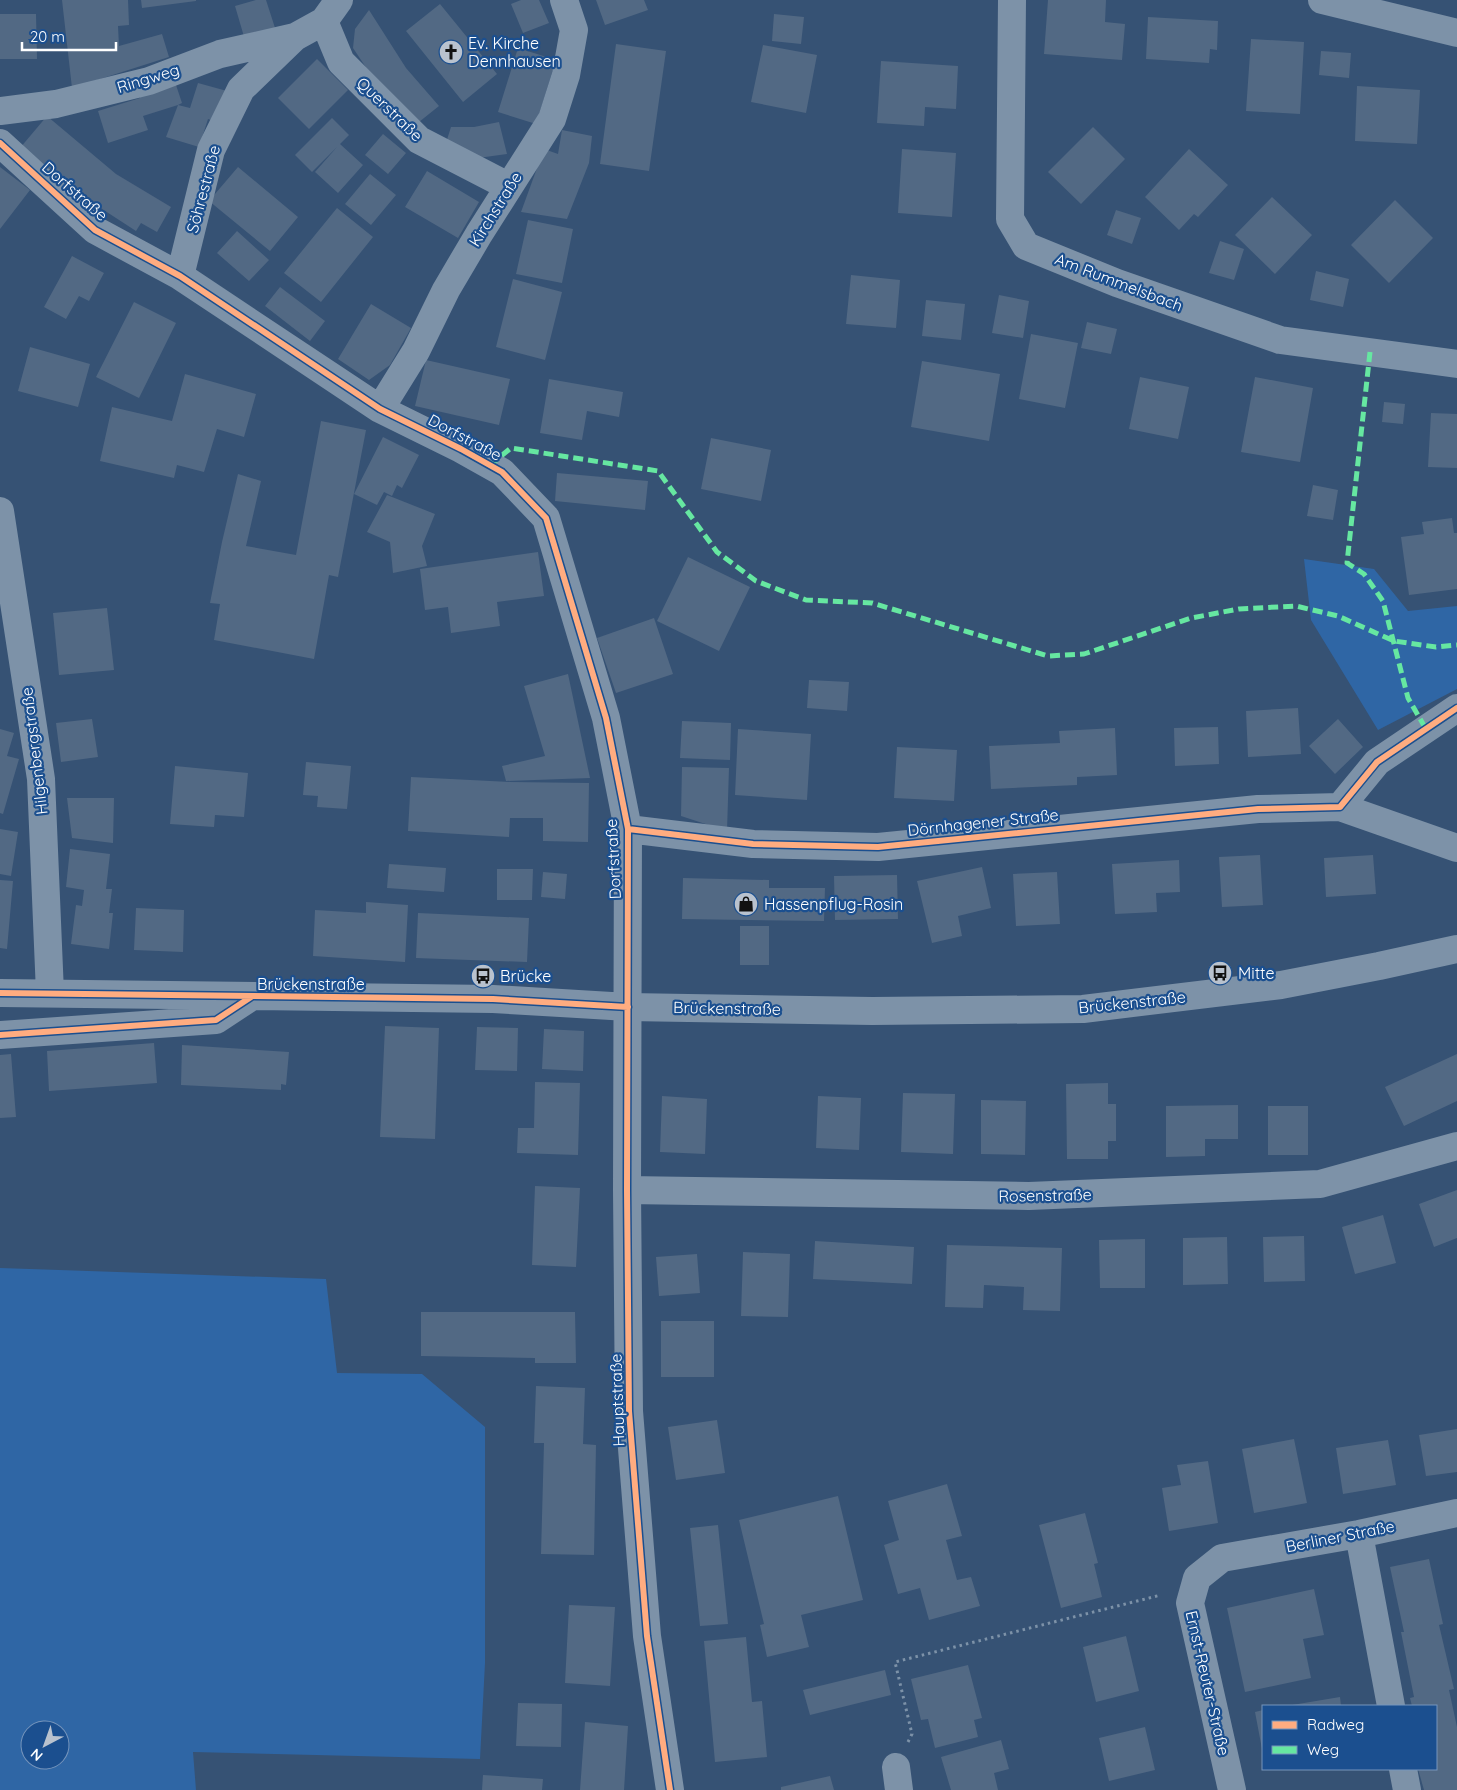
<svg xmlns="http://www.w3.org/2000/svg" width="1457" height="1790" font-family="Quicksand,sans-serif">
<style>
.green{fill:#2f66a5;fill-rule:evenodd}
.building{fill:#526984}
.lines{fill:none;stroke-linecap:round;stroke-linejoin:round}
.path{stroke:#7d92a8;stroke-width:3;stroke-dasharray:2.5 4;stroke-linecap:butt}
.minor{stroke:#7d92a8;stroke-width:28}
.quiet{stroke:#66e7a1;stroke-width:5;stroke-dasharray:10 5;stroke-linecap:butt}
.cycleway-casing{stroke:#1b4f8f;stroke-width:9}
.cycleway{stroke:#ffac80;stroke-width:6}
.labels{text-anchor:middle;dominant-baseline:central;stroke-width:4.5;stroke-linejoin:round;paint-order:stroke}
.poi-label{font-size:16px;fill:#fff;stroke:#1b4f8f;text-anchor:start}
.street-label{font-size:16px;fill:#fff;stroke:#1b4f8f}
</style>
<rect width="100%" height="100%" fill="#365274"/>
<path class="green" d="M1304,559L1374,569L1408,611L1457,606V689L1378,730L1311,620Z
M0,1268L326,1279L337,1373L422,1374L485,1427V1663L480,1759L193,1752L196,1790H0ZM30,1730H60V1760H30Z"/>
<path class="building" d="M62,0H128L129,25L118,26L119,46L162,34L169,57L72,88Z
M141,0H196V1L142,8Z
M256,0H266L276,31L245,40L235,6Z
M521,0H539L549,23L523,33L511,4Z
M596,0H644L648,10L605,25Z
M1048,0H1106L1105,22L1125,24L1122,60L1044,54Z
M440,4L497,74L463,102L406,31Z
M369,10L406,68L439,106L414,126L381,90L353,48L355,29Z
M0,14H36L37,59H0Z
M774,14L804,17L801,44L772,41Z
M1148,17L1218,21L1217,50L1210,49L1209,63L1146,59Z
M1251,39L1304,42L1300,114L1246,111Z
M616,44L666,51L649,171L600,164Z
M763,45L817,55L806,113L751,102Z
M518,48L556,60L536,124L498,112Z
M1321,51L1351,53L1349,78L1319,75Z
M317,59L348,90L309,129L278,98Z
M881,61L958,66L956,109L925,107L924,126L877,123Z
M174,79L182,103L178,105L190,108L198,83L227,91L217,122L208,119L199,147L166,137L178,105L143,116L148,130L108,143L98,111L140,98L138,91Z
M1357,86L1420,90L1417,144L1355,141Z
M47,116L116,174L171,207L157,232L141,223L136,231L96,205L91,213L20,148Z
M332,118L349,135L340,144L363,165L338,193L315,172L337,147L312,172L295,155Z
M499,122L507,154L478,158L444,149L451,127H474Z
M1093,127L1125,159L1081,204L1048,172Z
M562,130L592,136L589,163L567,219L521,212L544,149L558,154Z
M383,134L406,153L388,174L365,155Z
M902,149L956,153L952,217L898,213Z
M1189,149L1228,185L1198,217L1194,214L1179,230L1145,197Z
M0,167L30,190L0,229Z
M238,167L298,217L270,251L209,201Z
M427,171L479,202L458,238L405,207Z
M370,174L396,195L371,225L345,204Z
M1272,197L1312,235L1275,274L1235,235Z
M1395,200L1433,238L1389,283L1351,245Z
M337,208L373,237L321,302L284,273Z
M1116,210L1141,218L1132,244L1107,235Z
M528,220L573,229L562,283L516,274Z
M237,231L269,260L249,281L217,253Z
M1220,241L1244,249L1234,280L1209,273Z
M72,256L104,273L89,301L79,296L66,319L44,307Z
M1316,271L1349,279L1343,307L1310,300Z
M851,275L900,280L896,328L846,324Z
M513,279L562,292L545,360L496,347Z
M280,287L325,321L310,341L265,306Z
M999,295L1029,301L1023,338L992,333Z
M926,300L965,304L961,340L922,336Z
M134,302L176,323L139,398L96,377Z
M371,304L411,328L390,365L369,380L338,359Z
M1087,322L1117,329L1111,354L1081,348Z
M1031,334L1078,343L1065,408L1019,399Z
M30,347L90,364L78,407L18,391Z
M426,360L510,379L499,425L415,406Z
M922,361L1000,374L989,441L911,427Z
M185,374L256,394L244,437L217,429L204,472L177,465L174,478L100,461L112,407L172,421Z
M1140,377L1189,387L1178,439L1129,429Z
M1255,377L1313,388L1300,462L1241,452Z
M549,379L623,392L619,417L587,411L582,440L540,433Z
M1384,402L1405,404L1403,424L1382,422Z
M1431,413L1457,414V468L1428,467Z
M321,421L366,430L338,577L329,575L314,659L214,640L220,604L210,603L222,542L238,474L261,481L246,546L296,555Z
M383,437L419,455L402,488L397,485L392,496L384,492L377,505L354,494Z
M711,438L771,450L761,501L701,489Z
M557,473L648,481L645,510L555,501Z
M1313,485L1338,490L1333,520L1307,516Z
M387,495L435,514L422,546L427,566L393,573L390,542L367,532Z
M1452,518L1454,533H1457V589L1409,595L1401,537L1424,534L1422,522Z
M538,552L544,596L497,602L500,626L451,633L448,607L425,610L420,569Z
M688,557L750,587L719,651L657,621Z
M107,608L114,670L59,675L53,613Z
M654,618L673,674L616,693L597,638Z
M568,674L590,778L506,781L502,766L545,756L524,686Z
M809,680L849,682L847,711L807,708Z
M1298,708L1301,754L1248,757L1246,711Z
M92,719L98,757L61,762L56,723Z
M1338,719L1363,747L1335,774L1309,746Z
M682,721L731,723L730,760L680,758Z
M1218,727L1219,764L1175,766L1174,728Z
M1115,728L1117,775L1077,777V785L991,789L989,746L1060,743L1059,731Z
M0,729L14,733L7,756L19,759L3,814L0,813Z
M738,729L811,734L807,800L735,795Z
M897,747L957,750L954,801L894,798Z
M306,762L351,766L347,809L317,807L318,796L303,795Z
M175,766L248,773L244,817L215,815L214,827L170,824Z
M682,767L729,768L727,831L681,816Z
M411,777L511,782L589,783L588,842L543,841V818H510L509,837L408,831Z
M67,798H114L113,843L72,838Z
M0,829L18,832L11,876L0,874Z
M70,849L110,854L106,889H112L109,913H113L109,949L71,944L76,905L82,906L84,890L66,887Z
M1260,855L1263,905L1222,907L1219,857Z
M1373,855L1376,894L1326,897L1324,858Z
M1179,860L1180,892L1156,893L1157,912L1115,914L1112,864Z
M389,864L446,868L444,892L387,888Z
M982,867L991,908L958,916L962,936L932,943L917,881Z
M497,869H533L532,900H497Z
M543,872L567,874L565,899L541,897Z
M1057,872L1060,924L1016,926L1013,874Z
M897,875L898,919L835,920L834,876Z
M683,878L769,880V888H825L824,921L682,919Z
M0,880L13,881L7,949L0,948Z
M366,902L408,905L405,962L313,956L315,910L366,913Z
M136,908L184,910L183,952L134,950Z
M418,913L529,918L527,962L416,958Z
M740,926H769V965H740Z
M385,1026L439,1028L435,1139L380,1137Z
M477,1027L518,1028L517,1071L475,1070Z
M544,1029L584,1031L583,1071L542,1069Z
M154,1043L157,1083L49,1091L47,1051Z
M182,1045L289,1052L286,1085L281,1084V1090L181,1085Z
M11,1054L16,1117L0,1118V1055Z
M1457,1054V1101L1404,1126L1385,1087Z
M535,1082L580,1083L578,1155L517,1153L518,1128H534Z
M1108,1083V1104H1116V1141H1108V1159H1067L1066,1084Z
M903,1093L955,1094L953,1154L901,1152Z
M662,1096L707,1099L705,1154L660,1152Z
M818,1096L861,1098L859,1150L816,1148Z
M981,1100L1026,1101L1025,1155L981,1154Z
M1238,1105V1139H1205V1156L1166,1157V1106Z
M1268,1106H1308V1155H1268Z
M535,1186L580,1188L576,1267L532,1265Z
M1457,1190V1238L1434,1247L1419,1204Z
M1383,1215L1396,1263L1355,1274L1342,1227Z
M1304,1236L1305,1281L1264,1282L1263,1237Z
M1227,1237L1228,1284L1183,1285V1238Z
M1145,1239V1288H1100L1099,1240Z
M815,1241L914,1247L912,1284L813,1279Z
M947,1245L1062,1248L1060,1311L1023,1310L1024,1287L984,1285L983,1308L945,1307Z
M743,1252L790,1254L788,1317L741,1316Z
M697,1254L700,1293L659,1296L656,1257Z
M421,1312H575L576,1363H535V1358L421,1356Z
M661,1321H714V1377H661Z
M536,1386L585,1388L583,1444L596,1445L594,1555L541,1554L544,1443H534Z
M717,1420L725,1473L676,1480L668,1427Z
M1457,1429V1472L1426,1476L1419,1435Z
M1294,1439L1307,1503L1254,1513L1242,1449Z
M1388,1440L1396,1485L1343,1494L1336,1448Z
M1208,1461L1218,1523L1169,1531L1162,1488L1181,1485L1177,1465Z
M947,1484L962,1536L946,1540L957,1580L971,1577L980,1606L929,1620L920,1588L898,1594L884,1545L899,1540L888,1501Z
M838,1496L863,1600L801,1615L809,1647L767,1657L760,1625L764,1624L739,1520Z
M1085,1513L1098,1563L1094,1564L1102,1597L1061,1608L1039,1525Z
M718,1525L728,1624L700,1626L690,1528Z
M1429,1559L1443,1624L1439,1625L1454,1689L1449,1690L1457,1727V1790H1424L1418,1769H1436V1706H1412L1410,1698L1414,1697L1401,1632H1404L1390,1567Z
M1314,1589L1324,1635L1303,1639L1311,1678L1245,1692L1227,1608Z
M569,1605L615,1607L610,1686L565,1683Z
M1126,1636L1139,1691L1096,1702L1083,1647Z
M746,1637L752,1702L762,1701L767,1757L715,1762L704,1641Z
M968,1665L982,1718L974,1720L978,1737L935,1748L928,1719L921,1720L911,1679Z
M885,1670L891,1695L810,1715L803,1690Z
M1340,1697L1341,1706H1292V1705Z
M518,1703L562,1704L561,1747L516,1746Z
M1263,1710V1749H1262L1255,1712Z
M585,1722L628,1726L624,1790H580Z
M1145,1727L1155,1770L1109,1781L1099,1738Z
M1001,1740L1009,1769L994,1773L998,1790H951L941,1757Z
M483,1775L543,1779L542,1790H482Z
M830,1776L834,1790H781V1787Z"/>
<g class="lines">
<path class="path" d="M908,1742L912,1734L895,1662L1161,1595"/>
<path class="minor" d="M1012,0L1010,219L1026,246L1117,283L1280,340L1457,364
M1322,0L1457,33
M324,21L341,62L419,140L508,186
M0,111L56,104L149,81L220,54L295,37
M0,143L95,230L180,276L380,409L461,449L502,472L546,518L606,718L628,829L627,1190L629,1411L647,1636L670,1790
M180,276L211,150L241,89L295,37L324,21L339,0
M380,409L416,351L446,290L479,234L552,119L566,75L574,30L564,0
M0,511L41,779L50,993
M1340,807L1377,762L1457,708
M628,829L753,844L878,847L1258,809L1340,807L1457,848
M0,993L493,999L628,1007L872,1011L1083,1009L1281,985L1379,966L1457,949
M0,1035L216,1020L251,997
M627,1190L1029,1196L1320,1184L1457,1146
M1359,1534L1391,1706
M896,1767L899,1790
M1403,1769L1407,1790
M1232,1790L1190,1603L1197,1578L1222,1558L1359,1534L1457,1513"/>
<path class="quiet" d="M1370,352L1347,563L1364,574L1383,601L1408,698L1426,729
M490,465L511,448L658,471L717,552L756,581L806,600L872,603L1048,656L1084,654L1191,618L1239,609L1296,606L1338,616L1394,641L1436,647L1457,645"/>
<g class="cycleway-casing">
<path id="cycleway" d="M0,143L95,230L180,276L380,409L461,449L502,472L546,518L606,718L628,829L627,1190L629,1411L647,1636L670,1790
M628,829L753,844L878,847L1258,809L1340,807L1377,762L1457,708
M0,993L493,999L628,1007
M0,1035L216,1020L251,997"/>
</g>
<use href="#cycleway" class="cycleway"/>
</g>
<defs>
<g id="church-disc" transform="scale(1.25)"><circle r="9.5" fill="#b9c2ce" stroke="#1b4f8f"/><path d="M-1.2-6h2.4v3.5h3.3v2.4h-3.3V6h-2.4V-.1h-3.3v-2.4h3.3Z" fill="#111"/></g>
<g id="shop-disc" transform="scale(1.25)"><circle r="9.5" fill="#b9c2ce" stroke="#1b4f8f"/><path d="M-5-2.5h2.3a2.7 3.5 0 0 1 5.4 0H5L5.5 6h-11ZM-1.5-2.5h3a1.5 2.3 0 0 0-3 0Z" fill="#111"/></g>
<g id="bus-disc" transform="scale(1.25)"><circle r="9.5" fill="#b9c2ce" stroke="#1b4f8f"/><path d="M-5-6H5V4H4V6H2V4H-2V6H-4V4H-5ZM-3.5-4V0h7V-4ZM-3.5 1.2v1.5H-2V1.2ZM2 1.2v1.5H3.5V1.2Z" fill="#111"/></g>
</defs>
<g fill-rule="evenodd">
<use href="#church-disc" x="451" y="52"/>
<use href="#shop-disc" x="746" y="904"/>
<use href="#bus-disc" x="1220" y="973"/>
<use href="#bus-disc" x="483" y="976"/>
</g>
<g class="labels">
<g class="poi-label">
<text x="468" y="43">Ev. Kirche<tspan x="468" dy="18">Dennhausen</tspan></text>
<text x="764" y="904">Hassenpflug-Rosin</text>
<text x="1238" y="973">Mitte</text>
<text x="500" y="976">Brücke</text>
</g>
<g class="street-label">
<text transform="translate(148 78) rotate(-17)">Ringweg</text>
<text transform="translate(390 109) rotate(44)">Querstraße</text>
<text transform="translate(203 189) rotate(-75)">Söhrestraße</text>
<text transform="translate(75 191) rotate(41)">Dorfstraße</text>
<text transform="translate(495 209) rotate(-58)">Kirchstraße</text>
<text transform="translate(1119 282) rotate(21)">Am Rummelsbach</text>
<text transform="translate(465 437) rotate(28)">Dorfstraße</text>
<text transform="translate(34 751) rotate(-97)">Hilgenbergstraße</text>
<text transform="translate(983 822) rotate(-6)">Dörnhagener Straße</text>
<text transform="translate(613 859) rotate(-93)">Dorfstraße</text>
<text x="311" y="984">Brückenstraße</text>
<text transform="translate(1132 1002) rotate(-6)">Brückenstraße</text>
<text transform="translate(727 1008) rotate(1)">Brückenstraße</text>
<text transform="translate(1045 1195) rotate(-1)">Rosenstraße</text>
<text transform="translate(617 1400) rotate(-92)">Hauptstraße</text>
<text transform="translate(1340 1536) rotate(-11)">Berliner Straße</text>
<text transform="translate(1208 1683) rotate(77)">Ernst-Reuter-Straße</text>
</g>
</g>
<rect x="1262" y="1705" width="175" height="65" fill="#1b4f8f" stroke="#7695bc"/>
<rect x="1272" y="1721" width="25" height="8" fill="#ffac80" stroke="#7695bc"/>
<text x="1307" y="1730" font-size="15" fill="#ffffff">Radweg</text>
<rect x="1272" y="1746" width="25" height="8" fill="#66e7a1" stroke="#7695bc"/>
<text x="1307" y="1755" font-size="15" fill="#ffffff">Weg</text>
<g transform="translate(45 1745) rotate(221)"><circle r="24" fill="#1b4f8f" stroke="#7695bc"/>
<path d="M0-4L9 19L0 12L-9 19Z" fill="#b9c2ce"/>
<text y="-8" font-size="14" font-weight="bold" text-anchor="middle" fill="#ffffff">N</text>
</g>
<path d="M22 42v8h94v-8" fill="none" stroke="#ffffff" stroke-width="2.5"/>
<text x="30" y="42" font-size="15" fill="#ffffff" stroke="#1b4f8f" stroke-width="4" paint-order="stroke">20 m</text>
</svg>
